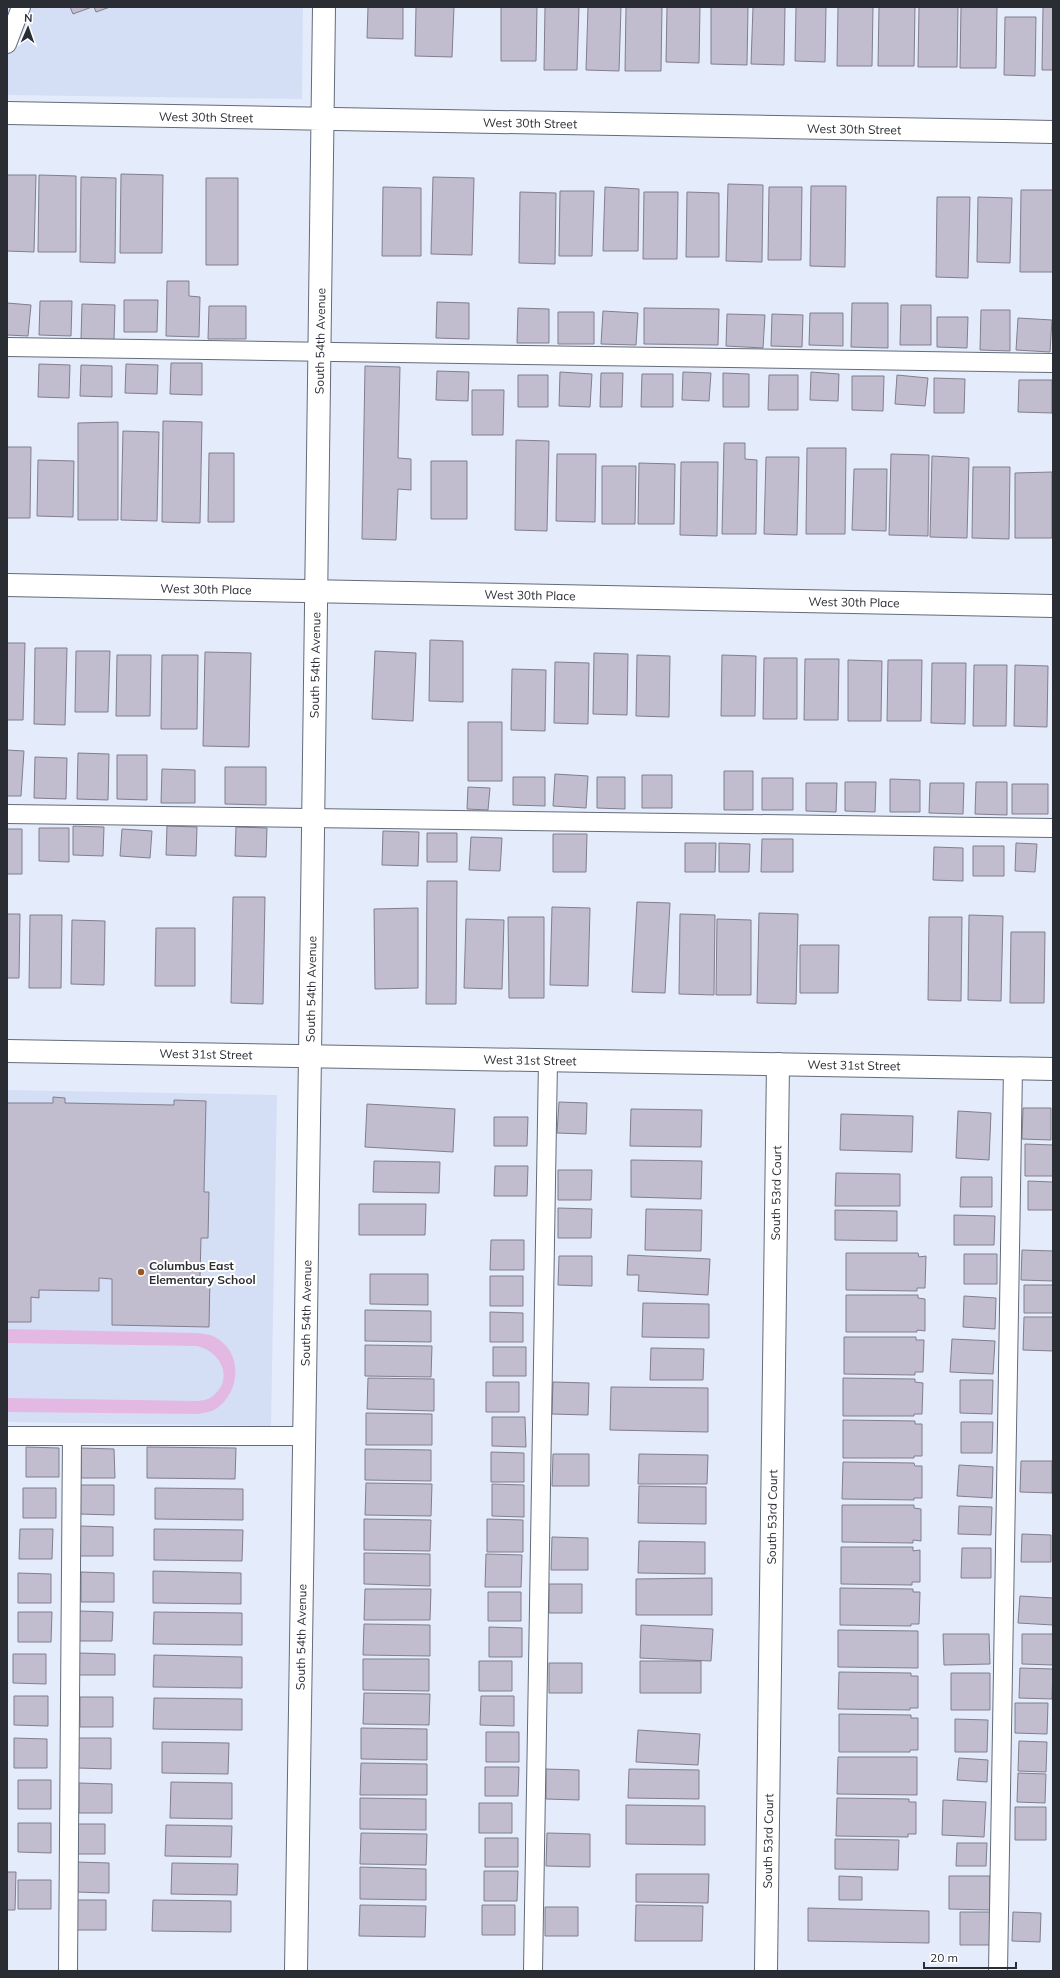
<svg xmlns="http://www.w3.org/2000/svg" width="1060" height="1978" font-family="Mulish,sans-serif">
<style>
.built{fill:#d4dff6}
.green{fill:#e3b9e4}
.building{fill:#c1bdce;stroke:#817e8d}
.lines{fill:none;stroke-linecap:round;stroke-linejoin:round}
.lane-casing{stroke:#646b79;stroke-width:20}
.street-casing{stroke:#646b79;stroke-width:24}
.secondary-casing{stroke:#646b79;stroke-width:24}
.lane{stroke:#fff;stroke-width:18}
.street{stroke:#fff;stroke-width:22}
.secondary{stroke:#fff;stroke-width:22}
.poi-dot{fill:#995723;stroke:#fff;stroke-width:1.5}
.labels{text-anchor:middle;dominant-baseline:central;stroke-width:4;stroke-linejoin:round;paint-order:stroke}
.street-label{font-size:12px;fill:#2a2d33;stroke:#fff}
.poi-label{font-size:12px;font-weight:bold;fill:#2a2d33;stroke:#fff;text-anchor:start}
</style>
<rect width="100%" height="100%" fill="#e4ecfc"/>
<path class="built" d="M7,7H303L302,99L7,95Z
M7,1090L277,1095L271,1426L7,1422Z"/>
<path class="green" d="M7,1329L197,1333C202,1334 208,1334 213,1336C243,1350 242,1391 216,1409C211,1412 203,1413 198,1414L7,1412V1398L198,1401C201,1400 207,1400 210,1398C235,1382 223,1352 197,1346L7,1343Z"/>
<path class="building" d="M70,7H92L73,14Z
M94,7H110L96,12Z
M368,7H403V39L367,38Z
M416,7H454L452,57L415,56Z
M501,7H537L536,61H501Z
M545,7H579L577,70H544Z
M588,7H621L619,71L586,70Z
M626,7H662L661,71H625Z
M667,7H700L699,63L666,62Z
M711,7H748L747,65L711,64Z
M753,7H785L784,65L751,64Z
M796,7H826L825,62L795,61Z
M838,7H873L872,66H837Z
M879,7H915L914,66H878Z
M919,7H958L957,67H918Z
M961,7H997L996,68H960Z
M1043,7H1053V70H1042Z
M1005,17H1036L1035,76L1004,75Z
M121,174L163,175L162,253H120Z
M7,175H36L34,252L7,251Z
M39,175L76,176V252H38Z
M81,177L116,178L115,263L80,262Z
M433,177L474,178L472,255L431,254Z
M206,178H238V265H206Z
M728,184L763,185L762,262L726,261Z
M811,186H846L845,267L810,266Z
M383,187L421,188V256H382Z
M605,187L639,189L638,251H603Z
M769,187H802L801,260H768Z
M1021,190H1053V272H1020Z
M560,191H594L592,256H559Z
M520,192L556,193L555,264L519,263Z
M644,192H678L677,259H643Z
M687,192L719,193V257H686Z
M937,197H970L968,278L936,277Z
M978,197L1012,198L1010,263L977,262Z
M167,281H189V296L200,297L199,337L166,336Z
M124,300H158L157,332H124Z
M40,301H72L71,336L39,335Z
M437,302L469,303V339L436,338Z
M7,303L31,305L28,336L7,335Z
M852,303H888V348L851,347Z
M82,304L115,305L114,340L81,339Z
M901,305H931V345H900Z
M209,306H246V339H208Z
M518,308L549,309V343H517Z
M644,308L719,309L718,345L644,344Z
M981,310H1010V351L980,350Z
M603,311L638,313L636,345L601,344Z
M558,312H594V344H558Z
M810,313H843V346L809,345Z
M727,314L765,315L763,348L726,346Z
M772,314L803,315L802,347L771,346Z
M937,317H968L967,348L937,347Z
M1018,318L1052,320L1050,352L1016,350Z
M171,363H202V395L170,394Z
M39,364L70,365L69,398L38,397Z
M126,364L158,365L157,394L125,393Z
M81,365L112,366V397L80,396Z
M365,366L400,367L398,458L411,459V490L398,489L396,540L362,539Z
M437,371L469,372L468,401L436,400Z
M560,372L592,374L590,407L559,406Z
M683,372L711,373L709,401L682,400Z
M811,372L839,374L838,401L810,400Z
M601,373H623L622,407H600Z
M723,373L749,374V407H723Z
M642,374H673V407H641Z
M518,375H548V407H518Z
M769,375H798V410H768Z
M897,375L928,378L925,406L895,404Z
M852,376H884L883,411L852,410Z
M934,378L965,379L964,413H934Z
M1019,380H1052V413L1018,412Z
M472,390H504L503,435H472Z
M163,421L202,422L200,523L162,522Z
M118,422V520H78V423Z
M123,431L159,432L157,521L121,520Z
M516,440L549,441L547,531L515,530Z
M724,443H745V459L757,460L756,534H722Z
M7,447H31L30,518H7Z
M807,448H846L845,534H806Z
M209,453H234V522H208Z
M557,454H596L595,522L556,521Z
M891,454L929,455L928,536L889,535Z
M932,456L969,458L967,538L930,537Z
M766,457H799L797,535L764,534Z
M38,460L74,461L73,517L37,516Z
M431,461H467V519H431Z
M681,462H718L717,536L680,535Z
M639,463L675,464L674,524H638Z
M602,466H636L635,524H602Z
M973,467H1010L1009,539L972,538Z
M854,469H887L886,531L852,530Z
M1052,472V538H1015V473Z
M430,640L463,641V702L429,701Z
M7,643H25L23,720H7Z
M35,648H67L65,725L34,724Z
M76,651H110L108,712H75Z
M375,651L416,653L413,721L372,719Z
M205,652L251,653L249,747L203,746Z
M594,653L628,654L627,715L593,714Z
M117,655H151L150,716H116Z
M162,655H198L197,729H161Z
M637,655L670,656L669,717L636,716Z
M722,655L756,656L755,716H721Z
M764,658H797V719H763Z
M805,659H839L838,720H804Z
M848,660L882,661L881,721H848Z
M888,660H922L921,721H887Z
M555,662L589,663L588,724L554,723Z
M932,663H966L965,724L931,723Z
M974,665H1007L1006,726H973Z
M1015,665L1048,666L1047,727L1014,726Z
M512,669L546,670L545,731L511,730Z
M468,722H502V781H468Z
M7,750L24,751L21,796H7Z
M78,753L109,754L108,800L77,799Z
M117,755H147V800L117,799Z
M35,757L67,758L66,799L34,798Z
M225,767H266V805L225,804Z
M162,769L195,770V803H161Z
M724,771H753V810H724Z
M555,774L588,776L586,808L553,806Z
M642,775H672V808H642Z
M513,777H545V806L513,805Z
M597,777H625V809L597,808Z
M762,778H793V810H762Z
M890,779L920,780V812H890Z
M845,782H876L875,812L845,811Z
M976,782H1007V815L975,814Z
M806,783H837L836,812L806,811Z
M930,783H964L963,814L929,813Z
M1012,784H1048V814H1012Z
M468,787L490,788L488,810L467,809Z
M73,826L104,827L103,856L73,855Z
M167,826L197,827L196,856L166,855Z
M236,827L267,828L266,857L235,856Z
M39,828H69V862L39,861Z
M7,829H22V874H7Z
M122,829L152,831L150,858L120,856Z
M383,831L419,832L418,866L382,865Z
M427,833H457V862H427Z
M553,834H587L586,872H553Z
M471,837L502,838L500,871L469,870Z
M762,839H793V872H761Z
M685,843H716L715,872H685Z
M719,843L750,844L749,872H719Z
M1016,843L1037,844L1035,872L1015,871Z
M973,846H1004V876H973Z
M934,847L963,848V881L933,880Z
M427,881H457L456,1004H426Z
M233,897H265L263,1004L231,1003Z
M637,902L670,903L665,993L632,992Z
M552,907L590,908L588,986L550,985Z
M418,908V988L375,989L374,909Z
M759,913L798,914L796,1004L757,1003Z
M7,914H20L19,978H7Z
M680,914L715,915L714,995L679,994Z
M30,915H62L61,988H29Z
M969,915L1003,916L1001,1001L968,1000Z
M508,917H544V998H509Z
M929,917H962L961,1001L928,1000Z
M466,919L504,920L502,989L464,988Z
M717,919L751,920V995H716Z
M72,920L105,921L104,985L71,984Z
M156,928H195V986H155Z
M1011,932H1045L1044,1003H1010Z
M800,945H839L838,993H800Z
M53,1097L65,1098V1103L174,1105V1100L206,1101L204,1192H209L208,1238H201L200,1277H210L209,1327L112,1325V1279L99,1278V1291L39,1290V1298L31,1297V1322H7V1103H53Z
M559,1102L587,1103L586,1134L557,1133Z
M367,1104L455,1109L453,1152L365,1147Z
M1023,1108H1051V1140L1022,1139Z
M631,1109L702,1110L701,1147L630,1146Z
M958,1111L991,1113L989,1160L956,1158Z
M841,1114L913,1116L912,1152L840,1150Z
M494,1117H528L527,1146H494Z
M1025,1144L1053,1145V1176H1025Z
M631,1160L702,1161L701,1199L631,1197Z
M374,1161L440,1162L439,1193L373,1192Z
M495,1166H528L527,1196H494Z
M558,1170H592L591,1200H558Z
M836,1173L900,1174V1206H835Z
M961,1177H992V1207H960Z
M1028,1181L1053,1182V1210H1028Z
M359,1204H426L425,1235H359Z
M558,1208L592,1209L591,1238H558Z
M646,1209L702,1210L701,1251L645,1250Z
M835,1210L897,1211V1241L835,1240Z
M954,1215L995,1216L994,1245H954Z
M491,1240H524V1270H490Z
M1022,1250L1053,1251V1281L1021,1280Z
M846,1253H918L919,1257L926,1256L925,1288H917V1291L846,1290Z
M964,1254H997V1284H964Z
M628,1255L710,1259L708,1295L638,1291L639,1275H627Z
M559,1256H592V1286L558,1285Z
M370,1274H428V1305L370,1304Z
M490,1276H523V1306H490Z
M1024,1285H1053V1313H1024Z
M846,1295H918V1298L925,1299V1331L917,1330V1332H846Z
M964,1296L996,1298L995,1329L963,1327Z
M643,1303L709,1304V1338L642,1337Z
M365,1310L431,1311V1342L365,1341Z
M490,1312L523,1313V1342H490Z
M1024,1317H1053V1351L1023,1350Z
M844,1337H916V1340H924L923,1372H915V1375L844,1374Z
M952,1339L995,1341L993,1374L950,1372Z
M365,1345L432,1346L431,1377L365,1376Z
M493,1347H526V1376H493Z
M651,1348L704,1349L703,1380H650Z
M368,1378L434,1379V1411L367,1409Z
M843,1378L915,1379V1382L923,1383L922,1414H914V1416H843Z
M960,1380H993L992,1414L960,1413Z
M486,1382H519V1412H486Z
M553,1382L589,1383L588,1415L552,1414Z
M611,1387L708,1388V1432L610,1430Z
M366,1413L432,1414V1445H366Z
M492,1417H525L526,1447L492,1446Z
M843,1420L915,1421V1424H922V1456H914V1458H843Z
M961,1422H993L992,1453H961Z
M26,1447L59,1448V1477H26Z
M147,1447L236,1448L235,1479L147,1478Z
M81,1448L114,1449L115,1478H81Z
M365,1449L431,1450V1481L365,1480Z
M491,1452L524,1453V1482H491Z
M553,1454H589V1486H552Z
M639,1454L708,1455L707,1484H638Z
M1021,1461H1052V1493L1020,1492Z
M843,1462L914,1463L915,1466H922V1498H914V1500L842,1499Z
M959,1465L993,1467L992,1498L957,1496Z
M366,1483L432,1484L431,1516L365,1515Z
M492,1484L524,1485V1517L492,1516Z
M80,1485H114V1515L80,1514Z
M639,1486L706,1487V1524L638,1523Z
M23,1488H56V1518H23Z
M155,1488L243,1489V1520L155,1519Z
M842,1505H914V1508L921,1509V1541L913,1540V1543L842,1542Z
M959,1506L992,1507L991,1535L958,1534Z
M364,1519L431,1520L430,1551L364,1550Z
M487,1519L523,1520V1552H487Z
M80,1526L113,1527V1556H79Z
M20,1529H53L52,1559H19Z
M154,1529L243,1530L242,1561L154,1560Z
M1022,1534L1051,1535V1562H1021Z
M552,1537L588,1538V1570H551Z
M639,1541L705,1542V1574L638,1573Z
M841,1547H913V1551L920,1550V1582H912V1585L841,1584Z
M962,1548H991V1578H961Z
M364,1553L430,1554V1586L364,1584Z
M486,1554L522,1555L521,1587H485Z
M153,1571L241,1573V1604L153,1603Z
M81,1572L114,1573V1602H81Z
M18,1573L51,1574V1603H18Z
M712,1578V1615H636V1579Z
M549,1584H582V1613H549Z
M840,1588L913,1589V1592H920L919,1624H911V1626L840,1625Z
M365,1589H431L430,1620H364Z
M488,1592H521V1621H488Z
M1020,1596L1053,1598V1625L1018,1623Z
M79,1611L113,1612L112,1641H79Z
M18,1612H52L51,1642H18Z
M154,1612L242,1613V1645L153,1644Z
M364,1624L430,1625V1656L363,1655Z
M641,1625L713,1629L711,1661L640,1658Z
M489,1627L522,1628V1657H489Z
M838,1630L918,1631V1668L838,1667Z
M943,1634H989L990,1664L944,1665Z
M1022,1634H1053V1665L1022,1664Z
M79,1653L115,1654V1675H79Z
M13,1654H46V1684L13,1683Z
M154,1655L242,1657V1688L153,1687Z
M363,1659H429V1691L363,1690Z
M479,1661H512V1691H479Z
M640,1661H701V1693H640Z
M549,1663H582V1693H549Z
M1020,1668L1053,1669L1052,1699L1019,1698Z
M839,1672L911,1673V1676H918V1708H910V1710L838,1709Z
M951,1673H990V1710H951Z
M364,1693L430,1694L429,1725L363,1724Z
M14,1696H48V1726L14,1725Z
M481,1696H514V1726L480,1725Z
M80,1697H113V1727H80Z
M154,1698L242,1699V1730L153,1729Z
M1015,1703H1048L1047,1734L1015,1733Z
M839,1714L911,1715V1718H918V1750H910V1752H839Z
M955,1719L988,1720L987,1752H955Z
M361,1728L427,1729V1760L361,1759Z
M638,1730L700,1734L698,1765L636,1762Z
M486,1732H519V1762H486Z
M14,1738L47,1739V1768H14Z
M78,1738H111V1769L78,1768Z
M1019,1741L1047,1742L1046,1772L1018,1771Z
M162,1742L229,1743L228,1774L162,1773Z
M838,1757H917V1795L837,1794Z
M959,1758L988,1760L987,1782L957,1780Z
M361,1763L427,1764V1795H360Z
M485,1767H519L518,1796H485Z
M546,1769L579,1770V1800L546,1799Z
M629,1769L699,1770V1799L628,1798Z
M1018,1773L1046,1774L1045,1803L1017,1802Z
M18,1780H51V1809H18Z
M171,1782L232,1783V1819L170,1818Z
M79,1783L112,1784V1813H79Z
M360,1798L426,1799V1830L360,1829Z
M837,1798L909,1799V1802H916V1834H908V1837L836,1836Z
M943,1800L986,1802L984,1837L942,1835Z
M479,1803H512V1833H479Z
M626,1805L705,1806V1845L626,1844Z
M1015,1807H1046V1840H1015Z
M18,1823H51V1853L18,1852Z
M76,1824H105V1854H75Z
M166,1825L232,1826L231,1857L165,1856Z
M361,1833L427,1834L426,1865L360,1864Z
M547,1833L590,1834V1867L546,1866Z
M485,1838H518V1867H485Z
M835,1839L899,1840L898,1870L835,1869Z
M957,1843H987L986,1866H956Z
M76,1862L109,1863V1893L76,1892Z
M172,1863L238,1864L237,1895L171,1894Z
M360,1867L426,1869V1900L360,1899Z
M484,1871H518L517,1901H484Z
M7,1872H16L15,1910H7Z
M636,1874H709L708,1903L636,1902Z
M839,1876L862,1877V1900H839Z
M949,1876H990V1910L949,1909Z
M18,1880H51V1909H18Z
M72,1900H106V1930H72Z
M153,1900L231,1901V1932L152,1931Z
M360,1905L426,1906L425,1937L359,1936Z
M482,1905H515V1935H482Z
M636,1905L703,1906L702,1941H635Z
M545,1907H578V1936H545Z
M808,1908L929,1911V1943L808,1941Z
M960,1912H990V1945H960Z
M1013,1912L1041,1913L1040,1942L1012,1941Z"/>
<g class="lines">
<g class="lane-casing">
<path id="lane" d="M7,44L21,7
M7,347L1053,363
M7,814L1053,828
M7,1436H304
M68,1971L72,1436
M533,1971L548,1060
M998,1971L1013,1068"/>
</g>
<g class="street-casing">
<path id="street" d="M7,113L1053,132
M7,585L1053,606
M296,1971L310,1056L324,7
M766,1971L778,1064"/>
</g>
<g class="secondary-casing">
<path id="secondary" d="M7,1051L1053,1069"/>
</g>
<use href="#lane" class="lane"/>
<use href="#street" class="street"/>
<use href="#secondary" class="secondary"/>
</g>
<circle class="poi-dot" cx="141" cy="1272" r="4"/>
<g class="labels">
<g class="street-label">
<text transform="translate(206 117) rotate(1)">West 30th Street</text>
<text transform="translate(530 123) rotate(1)">West 30th Street</text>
<text transform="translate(854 129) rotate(1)">West 30th Street</text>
<text transform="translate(320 341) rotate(-89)">South 54th Avenue</text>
<text transform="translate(206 589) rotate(1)">West 30th Place</text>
<text transform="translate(530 595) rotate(1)">West 30th Place</text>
<text transform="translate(854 602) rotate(1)">West 30th Place</text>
<text transform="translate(315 665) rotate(-89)">South 54th Avenue</text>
<text transform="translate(311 989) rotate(-89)">South 54th Avenue</text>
<text transform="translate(206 1054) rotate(1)">West 31st Street</text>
<text transform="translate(530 1060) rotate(1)">West 31st Street</text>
<text transform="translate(854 1065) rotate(1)">West 31st Street</text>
<text transform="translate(776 1193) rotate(-89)">South 53rd Court</text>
<text transform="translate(306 1313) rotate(-89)">South 54th Avenue</text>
<text transform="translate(772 1517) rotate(-89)">South 53rd Court</text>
<text transform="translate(301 1637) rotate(-89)">South 54th Avenue</text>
<text transform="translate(768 1841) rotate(-89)">South 53rd Court</text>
</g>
<g class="poi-label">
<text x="149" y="1265">Columbus East<tspan x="149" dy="14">Elementary School</tspan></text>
</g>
</g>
<rect width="1060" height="1978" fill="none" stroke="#2a2d33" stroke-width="16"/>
<g transform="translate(28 28) rotate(2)" stroke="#ffffff" stroke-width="3" paint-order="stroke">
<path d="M0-3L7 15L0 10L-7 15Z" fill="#2a2d33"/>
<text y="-6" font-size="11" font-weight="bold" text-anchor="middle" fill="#2a2d33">N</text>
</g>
<path d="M924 1962v6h92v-6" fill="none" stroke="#2a2d33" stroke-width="2"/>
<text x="930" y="1962" font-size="12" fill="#2a2d33" stroke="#ffffff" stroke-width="3" paint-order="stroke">20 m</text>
</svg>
